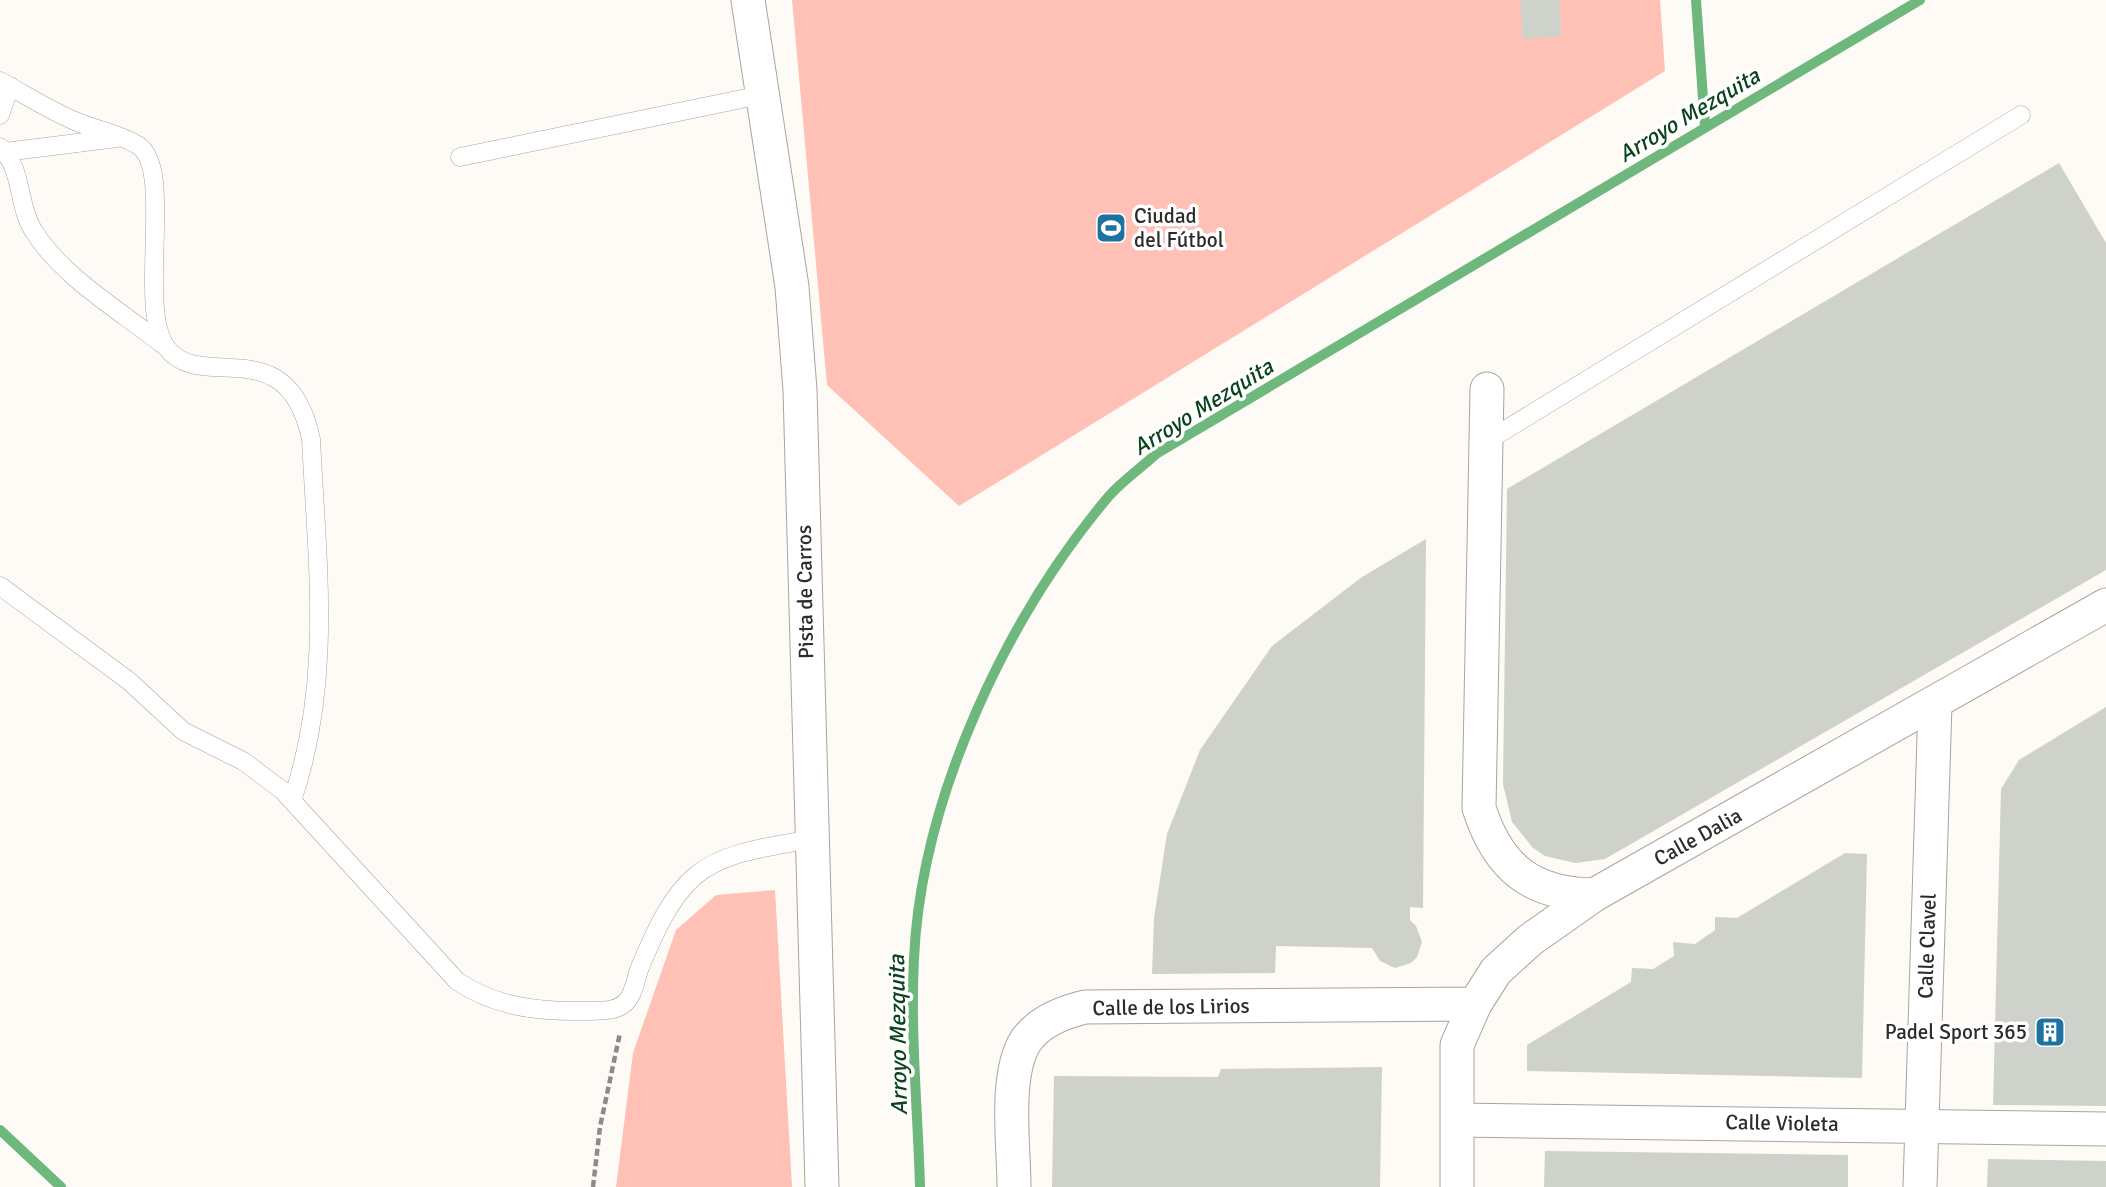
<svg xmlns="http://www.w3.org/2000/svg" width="2106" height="1187" font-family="Signika,sans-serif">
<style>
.green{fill:#ffc0b6}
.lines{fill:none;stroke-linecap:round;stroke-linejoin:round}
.stream{stroke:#6eb87d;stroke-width:10}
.building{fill:#cfd1cb}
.service-casing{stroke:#a7a59f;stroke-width:19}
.minor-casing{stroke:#a7a59f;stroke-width:35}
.path{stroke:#8d8b87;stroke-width:4.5;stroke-dasharray:7 3.5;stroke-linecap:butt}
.service{stroke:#fff;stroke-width:18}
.minor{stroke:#fff;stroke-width:33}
.labels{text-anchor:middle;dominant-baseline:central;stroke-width:7;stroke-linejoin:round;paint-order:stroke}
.poi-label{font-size:21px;fill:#2d2c2a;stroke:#fff;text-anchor:start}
.street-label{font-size:21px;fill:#2d2c2a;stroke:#fff}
.water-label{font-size:23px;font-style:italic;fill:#0b431d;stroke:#fff}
</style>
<rect width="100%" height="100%" fill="#fefbf6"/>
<path class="green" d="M792,0H1660L1665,71L959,506L827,385Z
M775,890L792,1187H616L633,1053L676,930L716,895Z"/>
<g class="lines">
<path class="stream" d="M1696,0L1705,126
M0,1130L61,1187
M920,1187C918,1112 910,1034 914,959C921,799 1006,618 1109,496C1122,481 1141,468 1156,454L1920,0"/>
</g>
<path class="building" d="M1520,0H1559L1562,36L1523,39Z
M2059,163L2106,243V570L1605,859L1575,863L1545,856L1533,848L1512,822L1503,784L1507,489Z
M1426,539L1423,908L1410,907V920L1416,926L1422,942L1417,957L1411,963L1395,968L1380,961L1372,948L1276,946L1275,973L1152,974L1154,918L1167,834L1200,750L1272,646L1362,577Z
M2106,707V1106L1993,1105L2001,789L2019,760Z
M1845,853L1867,854L1862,1078L1527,1071V1045L1631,982L1632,968L1653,969L1674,956L1673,942L1695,944L1715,930V917L1737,918Z
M1382,1067L1380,1187H1052L1054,1076L1218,1077L1221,1069Z
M1545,1151L1848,1155V1187H1544Z
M1988,1159L2106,1161V1187H1987Z"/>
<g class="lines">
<g class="service-casing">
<path id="service" d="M0,81C24,94 49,110 75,121C95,130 121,134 139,146C174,170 137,307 166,347C200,395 287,326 311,439C317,563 333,681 292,801
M0,115L10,86
M0,147C23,168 17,204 33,230C62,277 119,310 162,344
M5,152L117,138
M460,157L761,95
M1487,441L2021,115
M0,586L129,681L183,731L243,761L283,791L457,981C495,1007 540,1012 585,1011C599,1010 615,1013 626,1002C634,994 636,978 640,967C653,937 669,898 695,876C726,850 772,847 811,839"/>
</g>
<g class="minor-casing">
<path id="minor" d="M748,0L792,287L800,390L822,1187
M1487,389L1479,808C1498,867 1530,894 1594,895
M1458,1120L2106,1129
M1014,1187C1014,1147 1004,1077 1025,1042C1038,1022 1064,1012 1085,1007L1475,1004
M1457,1187V1045L1475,1004L1496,971L1530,940L1594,895L2106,605
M1920,1187L1935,704"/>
</g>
<path class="path" d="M593,1187L600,1127L620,1033"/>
<use href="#service" class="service"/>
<use href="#minor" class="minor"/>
</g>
<defs>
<g id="stadium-square" transform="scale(1.575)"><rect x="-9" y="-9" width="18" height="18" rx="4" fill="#1d72a2" stroke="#fff"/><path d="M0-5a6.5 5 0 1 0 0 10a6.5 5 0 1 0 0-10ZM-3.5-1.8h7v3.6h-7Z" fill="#fff"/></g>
<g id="building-square" transform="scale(1.575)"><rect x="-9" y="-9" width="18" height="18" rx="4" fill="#1d72a2" stroke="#fff"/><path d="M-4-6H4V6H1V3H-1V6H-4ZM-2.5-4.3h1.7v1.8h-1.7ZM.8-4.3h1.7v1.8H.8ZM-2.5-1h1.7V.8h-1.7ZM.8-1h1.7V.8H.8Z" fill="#fff"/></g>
</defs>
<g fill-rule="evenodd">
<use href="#stadium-square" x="1111" y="228"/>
<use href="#building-square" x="2050" y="1032"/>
</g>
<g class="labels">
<g class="poi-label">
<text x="1134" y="216">Ciudad<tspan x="1134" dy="24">del Fútbol</tspan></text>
<text x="2027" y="1032" text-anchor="end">Padel Sport 365</text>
</g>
<g class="street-label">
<text transform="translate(805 592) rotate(-91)">Pista de Carros</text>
<text transform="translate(1698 837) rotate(-29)">Calle Dalia</text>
<text transform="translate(1927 946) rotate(-88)">Calle Clavel</text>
<text transform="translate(1171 1007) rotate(-1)">Calle de los Lirios</text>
<text transform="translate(1782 1123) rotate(1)">Calle Violeta</text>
</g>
<g class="water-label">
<text transform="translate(1689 115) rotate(-31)">Arroyo Mezquita</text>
<text transform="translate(1203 407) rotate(-32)">Arroyo Mezquita</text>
<text transform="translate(898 1035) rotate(-91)">Arroyo Mezquita</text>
</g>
</g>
</svg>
